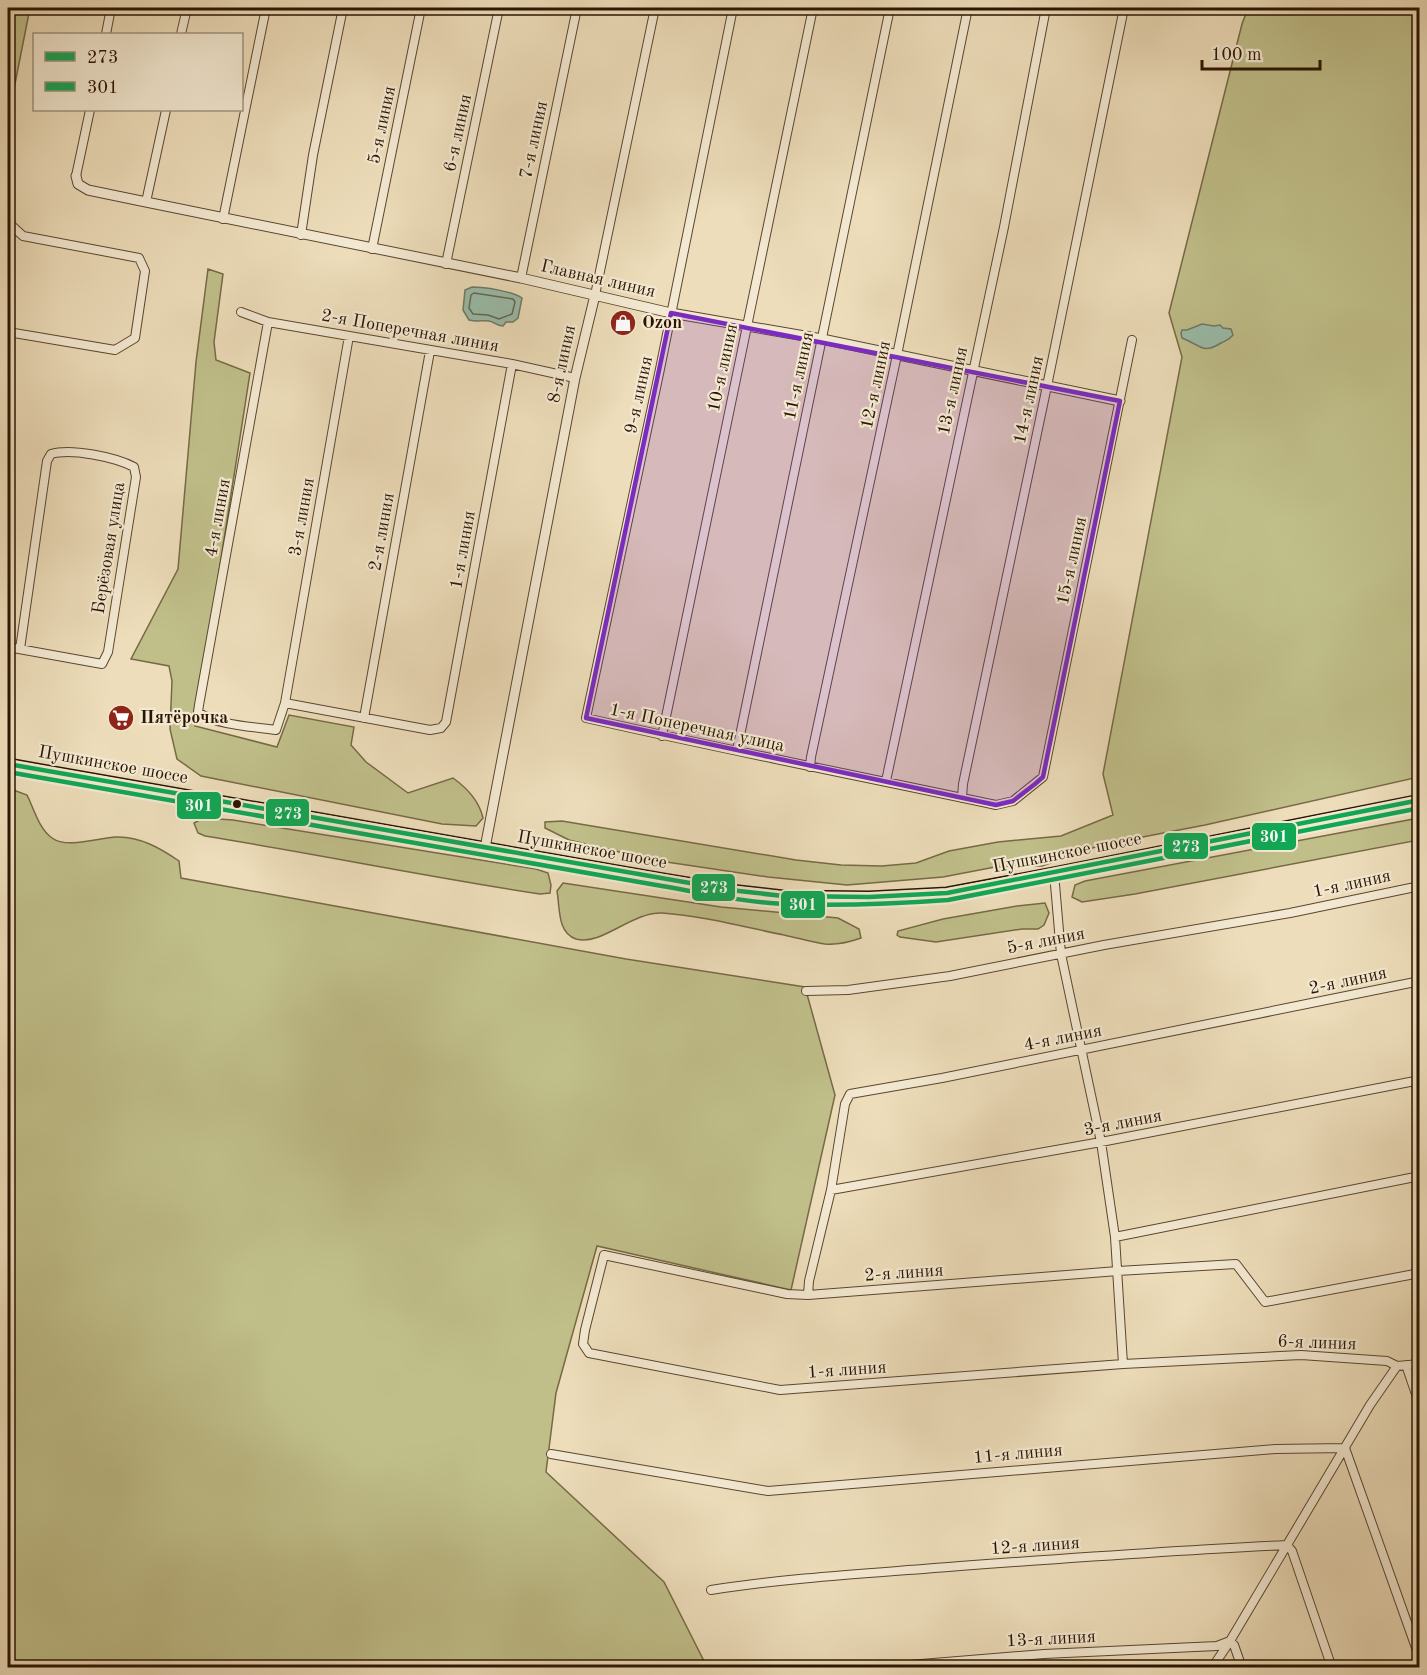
<svg xmlns="http://www.w3.org/2000/svg" width="1427" height="1675" font-family="'Old Standard TT',serif">
<style>
.green{fill:#c0bf8a;stroke:#766a45;stroke-width:1.5}
.water{fill:#9abdaa;stroke:#6e7966;stroke-width:1.5}
.lines{fill:none;stroke-linecap:round;stroke-linejoin:round}
.shore{stroke:#626855;stroke-width:1.5}
.minor-casing{stroke:#5c462e;stroke-width:10}
.tertiary-casing{stroke:#5c462e;stroke-width:11}
.secondary-casing{stroke:#2b1400;stroke-width:13}
.minor{stroke:#f3e9d2;stroke-width:8}
.tertiary{stroke:#f3e9d2;stroke-width:9}
.secondary{stroke:#f3e9d2;stroke-width:10}
.bus-1-casing{stroke:#f3e9d2;stroke-width:9}
.bus-2-casing{stroke:#f3e9d2;stroke-width:9}
.bus-1{stroke:#10a855;stroke-width:4.5}
.bus-2{stroke:#10a855;stroke-width:4.5}
.marked{fill:#7b2cbf;fill-opacity:0.2;stroke:#7b2cbf;stroke-width:4.5;stroke-linejoin:round}
.bus-dot{fill:#2b1400;stroke:#f3e9d2;stroke-width:2}
.labels{text-anchor:middle;dominant-baseline:central;stroke-width:4.5;stroke-linejoin:round;paint-order:stroke}
.street-label{font-size:18px;fill:#2b1400;stroke:#f3e9d2}
.poi-label{font-size:18px;font-weight:bold;fill:#2b1400;stroke:#f3e9d2;text-anchor:start}
.line-badge{stroke:#f3e9d2;stroke-width:2}
.badge-label{font-size:16px;text-anchor:middle;font-weight:bold;fill:#fff}
</style>
<rect width="100%" height="100%" fill="#edddba"/>
<filter id="stains"><feTurbulence type="fractalNoise" baseFrequency=".00333" numOctaves="4"/><feColorMatrix values="0 0 0 0 .2 0 0 0 0 .09 0 0 0 0 .02 0 0 0 .5 -.17"/></filter>
<radialGradient id="worn" r=".72"><stop offset=".6" stop-color="#630" stop-opacity="0"/><stop offset="1" stop-color="#630" stop-opacity=".3"/></radialGradient>
<path class="green" d="M8,8H30L8,119Z
M1248,8H1419V777L1205,825L1101,845L1042,866L995,867L943,877L847,885L768,877L653,860L569,840L545,828V822L562,821L796,860L841,865L882,866L916,863L949,851L998,842L1061,836L1113,815L1103,774L1182,357L1169,313L1242,24Z
M208,269L223,274L214,342L216,360L250,373L195,726L277,747L289,715L354,727L351,745L366,762L408,793L453,778C467,788 479,800 483,818L476,826L442,824L201,776L177,759L170,729L172,681L169,666L131,659L178,569L196,362Z
M8,788L27,795C34,809 39,829 52,838C67,849 98,838 116,837C139,836 160,848 179,861L181,878L626,959L805,987L835,1095L791,1290L597,1246L556,1393L546,1472L664,1582L707,1667L8,1668Z
M203,818L233,820L536,869L548,873L551,885L550,893L540,894C428,877 317,854 205,836L198,833L194,823Z
M1419,818V840L1135,894L1082,902L1072,897L1075,885L1085,881Z
M563,883L721,907L838,918L859,929L861,938C850,942 837,945 825,944C812,942 798,938 784,935C744,927 704,916 662,913C631,912 602,946 576,939C557,933 560,907 557,891Z
M1045,903L1049,913L1044,925L1038,929H1022L936,942L900,937L897,935L898,931L943,919L1017,906Z"/>
<path class="water" d="M472,287C484,287 512,291 522,298L518,318L513,322H506L503,326C496,326 495,322 489,321C482,320 478,322 469,320L463,310L465,290Z
M1202,324L1214,326L1220,325L1223,328L1231,329L1233,335C1229,340 1227,340 1221,343C1202,355 1201,345 1182,338L1181,333L1182,330H1187Z"/>
<g class="lines">
<path class="shore" d="M474,293L513,299L515,302L512,314L499,319L488,315L473,314L469,308L471,295Z"/>
<g class="minor-casing">
<path id="minor" d="M733,8L660,369L586,718C722,749 859,776 996,805L1013,801L1043,777L1132,340
M106,34L111,8
M181,34L187,8
M76,176L90,110
M146,202L166,110
M8,212L11,225L23,236L139,258L145,271L135,338L115,350L8,332
M223,219L266,8
M301,235L313,155L343,8
M372,249L421,8
M446,264L499,8
M521,278L577,8
M595,295L655,8
M241,312L268,322L512,364L575,378
M268,322L199,705L198,712C214,725 256,727 276,730L285,703L349,336
M8,647L102,664L108,652L136,477L134,467C115,457 71,448 51,454L47,461L20,649
M285,703L430,730L441,728L446,722L512,364
M364,718L430,351
M662,736L813,8
M737,750L890,8
M810,767L811,757L897,355L968,8
M886,781L1004,227L1046,8
M962,798L963,784L1047,386L1124,8
M1054,873L1061,954L1101,1142L1115,1237L1123,1364
M806,991L848,990L950,976L1104,945L1290,913L1420,886
M831,1190L1101,1142L1420,1080
M1115,1237L1420,1176
M1420,1273L1265,1302L1236,1264L1118,1271L808,1295L787,1294L604,1255L585,1330L583,1344L589,1353L780,1390L1123,1364L1301,1355L1387,1361L1397,1366L1420,1364
M808,1295L809,1281L831,1190L845,1104L850,1094L942,1078L1420,981
M1406,1365L1420,1406
M551,1454L768,1491L1275,1449L1345,1448L1420,1659
M711,1590C794,1577 877,1573 960,1566C1069,1558 1178,1550 1287,1545L1292,1551L1332,1668
M873,1668L1044,1654L1217,1646L1230,1641L1234,1645L1242,1668
M1212,1668L1230,1641L1370,1405L1397,1366"/>
</g>
<g class="tertiary-casing">
<path id="tertiary" d="M76,176L78,184L88,190L146,202L521,278L671,313L822,339L1120,401
M485,848L575,378L595,295"/>
</g>
<g class="secondary-casing">
<path id="secondary" d="M8,764L663,879L730,890L783,896L869,897L947,893L1054,873L1420,800"/>
</g>
<use href="#minor" class="minor"/>
<use href="#tertiary" class="tertiary"/>
<use href="#secondary" class="secondary"/>
<g class="bus-1-casing">
<path id="bus-1" d="M8,764L730,890L783,896L869,897L947,893L1420,800"/>
</g>
<g class="bus-2-casing">
<path id="bus-2" d="M8,772L662,886C702,893 743,902 784,904C839,906 894,904 948,900L1420,808"/>
</g>
<use href="#bus-1" class="bus-1"/>
<use href="#bus-2" class="bus-2"/>
</g>
<path class="marked" d="M671,313L1120,401L1043,777L1035,784L1013,801L996,805L586,718Z"/>
<defs>
<g id="shop-disc" transform="scale(1.35)"><circle r="9.5" fill="#8f2418" stroke="#f3e9d2"/><path d="M-5-2.5h2.3a2.7 3.5 0 0 1 5.4 0H5L5.5 6h-11ZM-1.5-2.5h3a1.5 2.3 0 0 0-3 0Z" fill="#fff"/></g>
<g id="supermarket-disc" transform="scale(1.35)"><circle r="9.5" fill="#8f2418" stroke="#f3e9d2"/><path d="M-6-5.5h2.5l.6 2H6L4.5 2H-2.5L-4.4-4H-6ZM-1.5 3.2a1.3 1.3 0 1 0 .1 0ZM3 3.2a1.3 1.3 0 1 0 .1 0Z" fill="#fff"/></g>
</defs>
<g fill-rule="evenodd">
<use href="#shop-disc" x="623" y="323"/>
<use href="#supermarket-disc" x="121" y="718"/>
</g>
<circle class="bus-dot" cx="237" cy="804" r="5"/>
<g class="labels">
<g class="street-label">
<text transform="translate(382 125) rotate(-78)">5-я линия</text>
<text transform="translate(458 133) rotate(-78)">6-я линия</text>
<text transform="translate(534 140) rotate(-78)">7-я линия</text>
<text transform="translate(598 279) rotate(13)">Главная линия</text>
<text transform="translate(410 331) rotate(10)">2-я Поперечная линия</text>
<text transform="translate(562 364) rotate(-78)">8-я линия</text>
<text transform="translate(723 368) rotate(-78)">10-я линия</text>
<text transform="translate(799 376) rotate(-78)">11-я линия</text>
<text transform="translate(876 385) rotate(-78)">12-я линия</text>
<text transform="translate(953 391) rotate(-78)">13-я линия</text>
<text transform="translate(639 395) rotate(-78)">9-я линия</text>
<text transform="translate(1029 400) rotate(-78)">14-я линия</text>
<text transform="translate(302 517) rotate(-80)">3-я линия</text>
<text transform="translate(218 518) rotate(-80)">4-я линия</text>
<text transform="translate(382 532) rotate(-80)">2-я линия</text>
<text transform="translate(109 548) rotate(-81)">Берёзовая улица</text>
<text transform="translate(463 550) rotate(-80)">1-я линия</text>
<text transform="translate(1072 561) rotate(-78)">15-я линия</text>
<text transform="translate(697 728) rotate(12)">1-я Поперечная улица</text>
<text transform="translate(113 765) rotate(10)">Пушкинское шоссе</text>
<text transform="translate(592 850) rotate(10)">Пушкинское шоссе</text>
<text transform="translate(1067 853) rotate(-11)">Пушкинское шоссе</text>
<text transform="translate(1352 884) rotate(-12)">1-я линия</text>
<text transform="translate(1046 941) rotate(-11)">5-я линия</text>
<text transform="translate(1348 981) rotate(-12)">2-я линия</text>
<text transform="translate(1063 1038) rotate(-11)">4-я линия</text>
<text transform="translate(1123 1123) rotate(-11)">3-я линия</text>
<text transform="translate(904 1273) rotate(-4)">2-я линия</text>
<text transform="translate(1317 1343) rotate(2)">6-я линия</text>
<text transform="translate(847 1370) rotate(-4)">1-я линия</text>
<text transform="translate(1018 1454) rotate(-5)">11-я линия</text>
<text transform="translate(1035 1546) rotate(-4)">12-я линия</text>
<text transform="translate(1051 1639) rotate(-3)">13-я линия</text>
</g>
<g class="poi-label">
<text x="642" y="323">Ozon</text>
<text x="140" y="718">Пятёрочка</text>
</g>
</g>
<g class="line-badge">
<rect x="176" y="791" width="46" height="29" rx="6" fill="#10a855"/>
<rect x="265" y="798" width="45" height="29" rx="6" fill="#10a855"/>
<rect x="1251" y="822" width="46" height="29" rx="6" fill="#10a855"/>
<rect x="1163" y="832" width="46" height="28" rx="6" fill="#10a855"/>
<rect x="691" y="873" width="45" height="29" rx="6" fill="#10a855"/>
<rect x="780" y="890" width="46" height="29" rx="6" fill="#10a855"/>
</g>
<g class="badge-label">
<text x="199" y="811">301</text>
<text x="288" y="819">273</text>
<text x="1274" y="842">301</text>
<text x="1186" y="852">273</text>
<text x="714" y="893">273</text>
<text x="803" y="910">301</text>
</g>
<rect width="1427" height="1675" fill="none" stroke="#edddba" stroke-width="30"/>
<rect x="9" y="9" width="1409" height="1657" fill="none" stroke="#2b1400" stroke-width="3"/>
<rect x="15" y="15" width="1397" height="1645" fill="none" stroke="#2b1400" stroke-width="1.5"/>
<rect x="33" y="33" width="210" height="78" fill="#f3e9d2" stroke="#a3947e" stroke-width="1.5"/>
<rect x="45" y="52" width="30" height="9" fill="#10a855" stroke="#a3947e" stroke-width="1.5"/>
<text x="87" y="63" font-size="18" fill="#2b1400">273</text>
<rect x="45" y="82" width="30" height="9" fill="#10a855" stroke="#a3947e" stroke-width="1.5"/>
<text x="87" y="93" font-size="18" fill="#2b1400">301</text>
<path d="M1202 60v9h118v-9" fill="none" stroke="#2b1400" stroke-width="3"/>
<text x="1211" y="60" font-size="18" fill="#2b1400" stroke="#f3e9d2" stroke-width="4.5" paint-order="stroke">100 m</text>
<rect width="100%" height="100%" filter="url(#stains)"/>
<rect width="100%" height="100%" fill="url(#worn)"/>
</svg>
